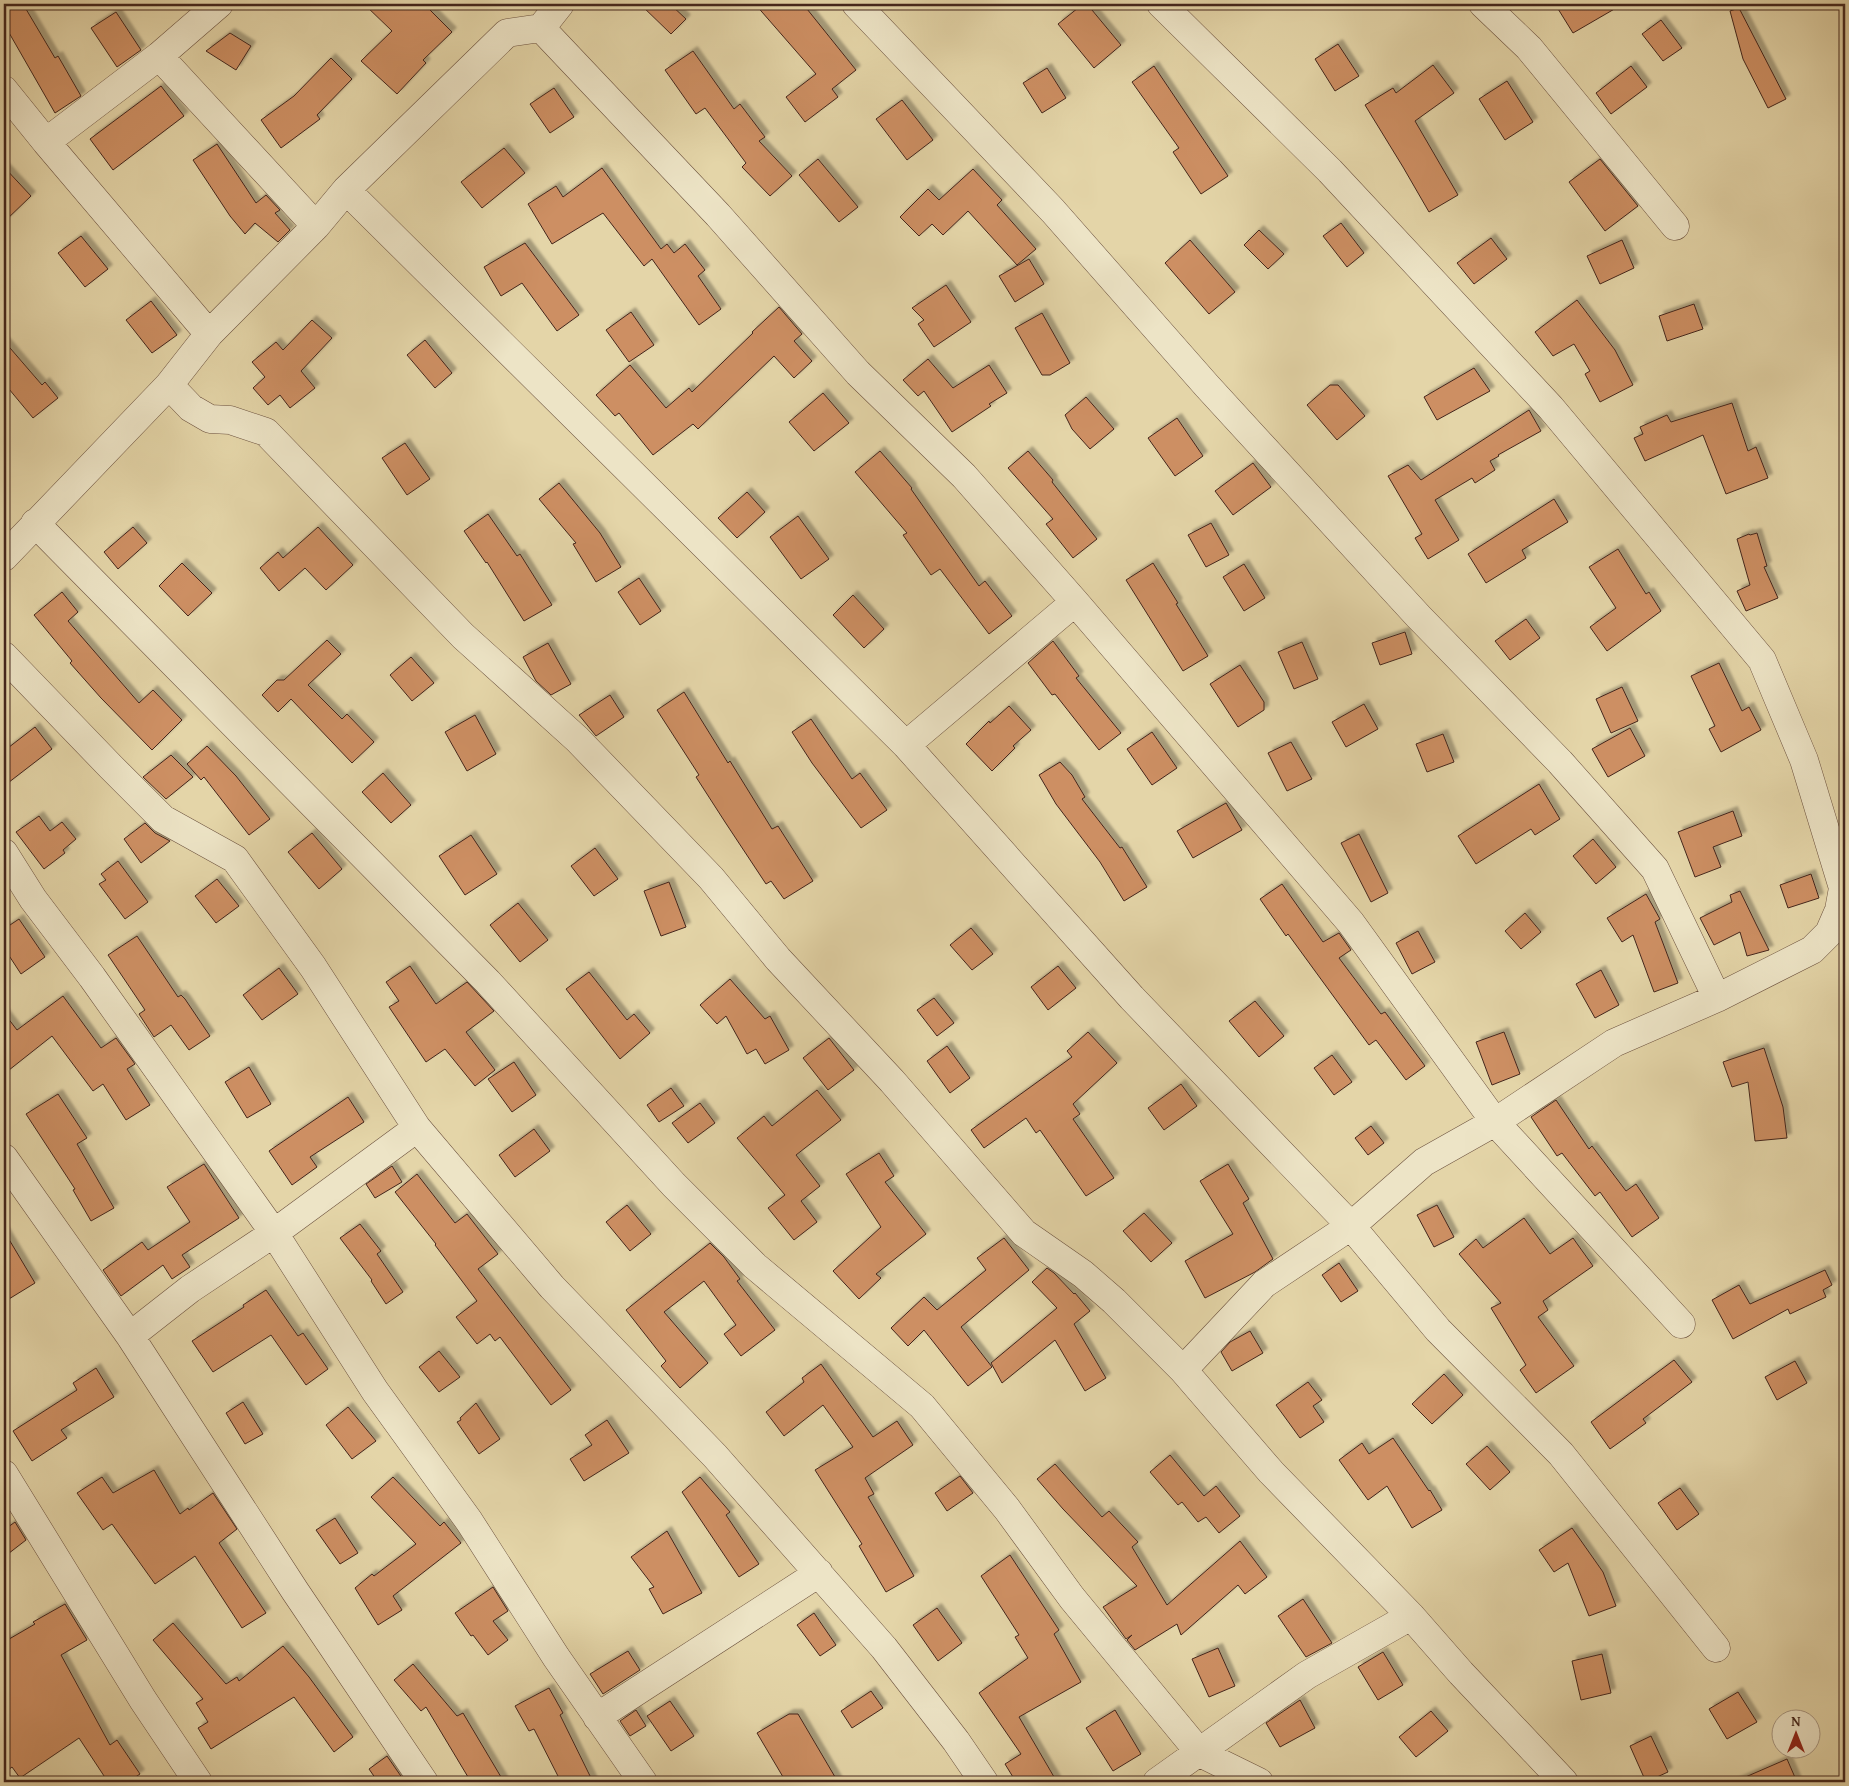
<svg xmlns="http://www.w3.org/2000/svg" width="1849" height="1786" font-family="'Gentium Book Plus',serif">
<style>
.building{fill:#cd8f63;stroke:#44261c;filter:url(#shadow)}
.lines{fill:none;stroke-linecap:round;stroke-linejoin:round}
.street-casing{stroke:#6c523f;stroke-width:29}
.street{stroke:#ede4c6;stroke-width:28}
</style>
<defs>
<filter id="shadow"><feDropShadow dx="4.5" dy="-4.5" stdDeviation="1" flood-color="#0004"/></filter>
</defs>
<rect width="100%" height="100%" fill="#e4d5a8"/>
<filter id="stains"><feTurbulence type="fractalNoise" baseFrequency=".004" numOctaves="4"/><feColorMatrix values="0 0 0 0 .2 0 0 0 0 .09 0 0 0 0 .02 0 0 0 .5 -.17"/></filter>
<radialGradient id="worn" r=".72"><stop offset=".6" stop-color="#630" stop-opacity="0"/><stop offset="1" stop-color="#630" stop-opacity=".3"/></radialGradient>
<path class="building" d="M4,4H23L55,58L58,56L81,96L55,113L4,24Z
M364,4H424L452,32L423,60L426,63L397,94L361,61L392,31Z
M640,4H670L686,19L671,34Z
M755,4H803L856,70L832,89L838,97L805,122L786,97L816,74Z
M1083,4H1087L1121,45L1094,68L1058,24Z
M1555,4H1623L1573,33Z
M1739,8L1786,99L1768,108L1743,59L1730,11Z
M116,12L141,50L117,67L91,28Z
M1661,20L1682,48L1663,61L1642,34Z
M230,33L251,46L236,70L206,51Z
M1338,44L1359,76L1335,91L1315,59Z
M693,51L734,109L740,104L765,137L759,141L792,176L770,196L742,167L746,163L705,108L696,114L665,70Z
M331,58L352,79L317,115L320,119L281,148L261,120L294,96Z
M1433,65L1454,93L1415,121L1458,195L1429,212L1403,167L1365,105L1393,88L1396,93Z
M1154,66L1228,176L1201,194L1173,152L1179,148L1132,82Z
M1631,66L1647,87L1611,114L1596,93Z
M1047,68L1066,98L1042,113L1023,83Z
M1507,81L1533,122L1505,140L1479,99Z
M161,86L184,116L113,170L90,139Z
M554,88L574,117L550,133L530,104Z
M902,100L933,140L907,160L876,119Z
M217,144L256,203L266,195L280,210L275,213L290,230L278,242L255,223L245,234L230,216L193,160Z
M504,148L525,173L482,208L461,182Z
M818,159L858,207L839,222L799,175Z
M1600,159L1638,206L1605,231L1569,182Z
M4,167L31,196L4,222Z
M602,168L661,249L667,244L674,253L685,244L705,270L698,276L721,309L699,325L652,259L644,266L603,213L552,244L528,204L556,186L563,197Z
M973,169L1002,200L997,205L1036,249L1017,265L968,211L943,235L932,224L919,236L900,217L928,189L939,200Z
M1341,223L1364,253L1347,267L1323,236Z
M1259,230L1284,254L1268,269L1244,245Z
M81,236L108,269L85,287L58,253Z
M1491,238L1507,259L1474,284L1457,263Z
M1190,240L1235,292L1209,314L1165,263Z
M1622,240L1634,268L1600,284L1587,256Z
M525,243L579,315L557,331L522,283L501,296L484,267Z
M1029,259L1044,284L1015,302L999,276Z
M946,285L971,322L934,347L918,324L924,320L912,308Z
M1577,300L1615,350L1633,385L1600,402L1585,374L1590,371L1574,344L1553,356L1535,332Z
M151,301L177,335L152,353L126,320Z
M1694,304L1703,329L1667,341L1659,316Z
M779,307L802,334L794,341L812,361L794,378L774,356L698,429L693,424L653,455L619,413L615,416L596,395L630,365L666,408L689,388L692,392L753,333L752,332Z
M631,312L654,345L629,362L606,330Z
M1042,313L1070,363L1050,375H1042L1015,328Z
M312,320L332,338L301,371L315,388L290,408L280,395L268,405L253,388L265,377L252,362L276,342L283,350Z
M425,340L452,373L435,388L407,355Z
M4,341L42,385L45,382L58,398L33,418L4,383Z
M928,359L953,388L989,365L1007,393L989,404L991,406L952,432L924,391L918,396L903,380Z
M1474,368L1490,391L1437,420L1424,397Z
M1330,385H1338L1365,416L1337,440L1307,405Z
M823,393L849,423L814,451L789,422Z
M1086,397L1114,429L1090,449L1072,429L1065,415Z
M1732,403L1748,451L1756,447L1768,478L1726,494L1703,435L1645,461L1634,438L1643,434L1640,427L1667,415L1671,422Z
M1529,410L1541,431L1498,455L1499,456L1490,461L1495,470L1475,483L1472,478L1435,500L1459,540L1428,559L1415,538L1422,534L1388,476L1408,465L1421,480Z
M1177,418L1203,456L1175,476L1148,438Z
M405,443L430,479L407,495L382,458Z
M880,451L912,488L911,489L979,586L985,581L1012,616L989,634L940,569L931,575L903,535L907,533L855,472Z
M1028,451L1053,480L1052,482L1097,539L1073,558L1046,524L1053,519L1008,468Z
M1253,463L1271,487L1233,515L1215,491Z
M559,483L600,533L621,567L596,582L573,544L576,543L539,499Z
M747,492L765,512L737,538L718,518Z
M1554,499L1568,522L1522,550L1526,558L1486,583L1468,554Z
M488,514L517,556L520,554L552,605L524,621L487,562L486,563L464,531Z
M798,516L829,559L801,579L770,537Z
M1211,523L1229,555L1206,567L1188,535Z
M133,527L147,543L118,569L104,552Z
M318,527L353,565L326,590L305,568L279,591L260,568L278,552L283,558Z
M1757,533L1767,566L1764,567L1778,598L1746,611L1737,591L1750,585L1737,539L1749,534L1750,535Z
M1618,549L1646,594L1649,592L1661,611L1607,651L1590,627L1616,608L1589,567Z
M182,563L212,593L188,616L159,586Z
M1153,563L1178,603L1176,604L1208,656L1183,671L1126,580Z
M1244,564L1265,598L1244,611L1223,577Z
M639,578L661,611L640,625L618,592Z
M62,592L78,612L68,621L139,703L153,690L182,720L152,750L101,698L70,663L72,661L34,615Z
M853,595L884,629L864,648L833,615Z
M1526,619L1540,638L1510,660L1495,641Z
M1405,632L1412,654L1380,665L1372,643Z
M327,640L341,654L308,685L342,719L347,714L374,742L352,763L291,699L278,712L262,695L277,680H284Z
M1053,641L1079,676L1076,678L1121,733L1099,750L1055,694L1052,695L1028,663Z
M1302,642L1318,679L1294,689L1278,652Z
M548,643L571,684L551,695L536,681L523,657Z
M411,657L434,683L412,701L390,675Z
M1719,663L1742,711L1749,707L1761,730L1721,752L1709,729L1715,726L1691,676Z
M1240,665L1264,702V710L1238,727L1210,684Z
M1622,687L1638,721L1611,733L1596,699Z
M684,692L728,763L730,761L772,829L778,826L813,881L784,899L771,881L766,884L725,822L696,777L699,775L657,710Z
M610,695L624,717L596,736L579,715Z
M1364,704L1378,729L1346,747L1332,722Z
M1009,706L1031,730L1013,746L1015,748L992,771L966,744L989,721L990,723Z
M475,715L496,754L467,771L445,732Z
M811,719L852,779L860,773L887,810L861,828L812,763L792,732Z
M35,727L52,749L4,786V751Z
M1630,728L1645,756L1608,777L1592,749Z
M1152,732L1177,768L1152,785L1127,749Z
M1443,734L1454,762L1427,772L1416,744Z
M1291,742L1312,779L1287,791L1268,753Z
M207,746L236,776L270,819L249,835L204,777L201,780L187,764Z
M171,755L193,777L166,799L143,777Z
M1060,762L1072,775L1085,797L1082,799L1120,848L1122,847L1147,887L1124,901L1100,862L1056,804L1039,775Z
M383,773L411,805L391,823L362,792Z
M1539,784L1560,819L1535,835L1531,829L1476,864L1458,836Z
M1226,803L1242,830L1193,858L1177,831Z
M1733,811L1742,836L1713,847L1721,867L1695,877L1678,832Z
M39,816L50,831L62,822L76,839L63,850L65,853L44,869L16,832Z
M145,823L155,833L170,841L141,863L124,839Z
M312,833L342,869L319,889L288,852Z
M1359,834L1388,893L1371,902L1341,843Z
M471,835L497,874L465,895L439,856Z
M1593,839L1616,867L1596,884L1573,856Z
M595,848L618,879L594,896L571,866Z
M118,861L148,902L125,919L99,884L106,880L101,874Z
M1811,874L1819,898L1788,908L1780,885Z
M217,879L239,906L216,923L195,896Z
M669,882L686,927L661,936L644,891Z
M1282,884L1323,942L1339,933L1351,950L1339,958L1381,1014L1385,1012L1425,1066L1406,1080L1376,1040L1369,1045L1288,934L1286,936L1260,899Z
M1740,891L1756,924L1769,950L1747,956L1740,932L1714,945L1700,918L1732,902L1730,895Z
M1646,894L1660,919L1655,922L1678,983L1654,992L1633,935L1622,942L1607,918Z
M518,903L548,940L520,962L490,925Z
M1525,913L1541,932L1521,949L1505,931Z
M19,919L45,957L21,974L4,948V929Z
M971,928L993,954L972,970L950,945Z
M1418,931L1435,962L1412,974L1396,943Z
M137,936L178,997L181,995L185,999L210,1036L189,1050L171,1025L154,1037L139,1014L145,1010L108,955Z
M410,966L436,1004L467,982L494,1011L466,1032L495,1070L475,1086L445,1049L426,1062L389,1007L399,1001L386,982Z
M1058,966L1076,988L1048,1010L1031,987Z
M279,968L298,994L262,1020L243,995Z
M1601,970L1619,1005L1595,1018L1576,984Z
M589,972L627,1020L634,1014L650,1033L620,1059L566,989Z
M730,979L765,1019L770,1016L789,1050L765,1064L756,1049L747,1054L726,1016L717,1024L700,1005Z
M63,996L101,1048L116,1038L135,1064L127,1069L150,1105L126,1120L103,1084L93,1091L52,1036L4,1074V1013L17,1030Z
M934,998L954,1023L937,1036L917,1010Z
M1255,1001L1284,1036L1259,1057L1229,1021Z
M1088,1032L1117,1063L1073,1104L1080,1114L1073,1119L1114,1178L1086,1196L1040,1130L1036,1133L1026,1118L984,1148L971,1130L1072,1057L1067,1051Z
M1504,1032L1520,1074L1492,1085L1476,1042Z
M829,1038L854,1070L828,1090L803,1058Z
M947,1046L970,1078L950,1093L927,1061Z
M1764,1048L1783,1107L1787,1138L1755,1141L1748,1082L1732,1087L1723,1062Z
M1332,1055L1352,1082L1334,1095L1314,1068Z
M514,1062L536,1095L512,1112L488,1079Z
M249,1067L271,1104L247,1118L225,1082Z
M1181,1084L1197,1106L1164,1130L1148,1108Z
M671,1088L684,1106L659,1122L647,1105Z
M817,1090L841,1120L796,1155L820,1186L801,1201L817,1222L794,1240L768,1208L785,1195L737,1138L764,1116L772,1126Z
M58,1094L87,1138L77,1144L114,1208L91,1221L73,1190L75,1189L26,1114Z
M348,1097L364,1122L310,1157L317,1167L292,1185L269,1151Z
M1556,1100L1589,1149L1592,1146L1626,1191L1636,1184L1659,1218L1632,1237L1600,1192L1595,1196L1562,1153L1557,1156L1531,1117Z
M700,1103L715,1123L688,1143L672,1123Z
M1371,1126L1384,1143L1368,1155L1355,1138Z
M534,1129L550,1151L515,1177L499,1155Z
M879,1153L894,1176L885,1182L926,1234L876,1274L881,1278L859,1299L833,1271L881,1227L846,1174Z
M204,1164L239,1218L182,1255L190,1267L172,1279L163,1265L121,1296L103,1270L142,1242L148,1250L190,1222L167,1187Z
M1228,1164L1249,1199L1243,1203L1273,1259L1255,1272L1205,1298L1185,1261L1233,1234L1200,1181Z
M392,1166L402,1182L375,1198L366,1184Z
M417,1174L455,1223L467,1214L498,1254L478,1269L571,1390L551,1405L500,1337L495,1341L490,1334L477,1344L456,1317L477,1301L435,1245L436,1244L395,1192Z
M627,1205L651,1234L630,1251L606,1222Z
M1437,1205L1454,1237L1434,1247L1417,1215Z
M1144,1213L1172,1243L1151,1262L1123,1231Z
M1524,1218L1550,1254L1573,1238L1593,1266L1543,1301L1548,1310L1538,1317L1574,1366L1536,1393L1520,1370L1526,1365L1491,1308L1501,1303L1459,1254L1476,1239L1483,1248Z
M360,1224L381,1251L377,1254L403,1292L386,1304L371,1281L372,1280L340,1238Z
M4,1231L35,1283L4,1302Z
M1004,1238L1029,1270L961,1327L992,1367L968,1386L924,1330L908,1346L891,1328L924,1297L937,1310L986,1270L977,1258Z
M710,1243L724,1257L740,1279L737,1281L775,1330L741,1356L724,1334L736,1325L704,1281L664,1312L708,1363L680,1388L661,1366L666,1361L626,1310Z
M1339,1263L1358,1291L1341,1302L1322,1275Z
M1047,1268L1054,1273L1074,1294L1075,1293L1090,1311L1074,1324L1106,1378L1085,1391L1055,1340L1002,1383L991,1363L1057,1308L1032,1282Z
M1825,1270L1832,1285L1823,1290L1826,1297L1790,1314L1788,1309L1733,1339L1712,1300L1739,1285L1750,1304Z
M266,1290L298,1336L303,1333L328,1369L306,1385L271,1335L213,1372L192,1341L244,1307L243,1305Z
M1250,1331L1263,1353L1232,1371L1221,1352L1230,1342Z
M439,1351L460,1377L439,1392L419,1367Z
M1674,1360L1692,1382L1643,1419L1646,1423L1610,1449L1591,1422Z
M1795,1361L1807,1383L1777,1400L1765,1377Z
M821,1364L873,1437L897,1421L913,1445L865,1478L874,1494L868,1497L914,1576L886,1592L859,1546L862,1544L815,1470L853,1447L823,1405L784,1436L766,1412L804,1382L802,1378Z
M96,1368L114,1397L61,1430L67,1438L32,1461L13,1431L77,1390L73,1383Z
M1444,1374L1463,1395L1432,1424L1412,1404Z
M1308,1382L1322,1400L1313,1406L1324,1422L1300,1438L1276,1405Z
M243,1402L263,1434L245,1444L226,1413Z
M476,1403L500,1439L479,1454L457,1422L461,1420L460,1418Z
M348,1407L376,1441L352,1459L326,1425Z
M607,1420L629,1453L584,1481L570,1459L592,1445L585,1435Z
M1393,1438L1429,1491L1430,1490L1442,1510L1412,1528L1387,1486L1368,1500L1339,1460L1362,1443L1369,1454Z
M1487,1446L1510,1472L1490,1490L1466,1464Z
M1170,1455L1204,1496L1216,1486L1240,1516L1219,1533L1206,1517L1198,1522L1182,1502L1178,1505L1150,1472Z
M1055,1464L1102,1517L1109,1511L1138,1542L1132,1547L1167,1605L1240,1541L1267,1577L1245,1594L1238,1585L1181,1635L1177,1624L1135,1650L1127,1640L1132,1635L1126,1639L1103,1607L1137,1586L1063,1509L1037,1479Z
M154,1470L180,1514L188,1508L189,1510L213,1493L237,1529L219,1543L266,1613L242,1628L195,1556L155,1584L112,1524L103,1530L77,1493L102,1477L113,1493Z
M960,1476L973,1493L947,1511L935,1493Z
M393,1477L440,1526L444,1522L461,1543L393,1596L402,1610L378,1625L355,1588L372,1574L374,1576L416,1544L371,1497Z
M700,1477L730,1512L726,1515L759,1564L739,1577L682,1492Z
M1680,1488L1699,1514L1677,1530L1658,1503Z
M335,1518L358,1553L340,1564L316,1530Z
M15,1522L26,1540L4,1557V1530Z
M1572,1528L1603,1572L1616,1606L1589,1616L1568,1563L1554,1572L1539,1550Z
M667,1531L702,1593L663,1614L649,1589L654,1587L631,1557Z
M1010,1555L1059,1630L1054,1634L1081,1682L1019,1717L1057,1782H1016L1005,1764L1021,1754L979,1693L1028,1658L1015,1637L1019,1635L981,1576Z
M493,1587L508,1611L493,1621L508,1640L488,1655L473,1635L471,1636L455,1613Z
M1303,1599L1332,1643L1306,1657L1278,1616Z
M65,1604L87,1640L61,1655L110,1745L117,1740L140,1774L128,1782H108L79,1738L20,1778L12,1767L4,1773V1642L35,1624L33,1622Z
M937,1608L962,1643L938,1661L913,1625Z
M814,1613L836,1645L820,1656L797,1625Z
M173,1623L226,1684L237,1677L239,1681L283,1646L309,1677L353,1737L334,1752L294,1697L211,1749L198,1728L208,1722L196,1703L203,1699L153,1640Z
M1218,1648L1235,1686L1209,1697L1192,1659Z
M628,1651L640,1670L603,1694L590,1674Z
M1383,1652L1403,1685L1378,1700L1358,1667Z
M1602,1654L1611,1693L1581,1700L1572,1661Z
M413,1664L457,1716L463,1713L504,1782H471L426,1707L421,1711L394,1680Z
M549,1688L563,1713L560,1715L593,1782H561L534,1729L529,1731L515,1706Z
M871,1691L883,1708L852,1728L841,1711Z
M1738,1692L1757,1722L1727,1739L1709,1709Z
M1300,1700L1315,1728L1280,1747L1266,1723Z
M670,1701L694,1736L671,1751L647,1716Z
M636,1710L646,1726L630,1736L620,1721Z
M1115,1710L1141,1754L1113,1771L1086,1728Z
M1431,1711L1448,1731L1416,1757L1399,1737Z
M789,1714H798L838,1782H786L757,1733Z
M1651,1736L1668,1772L1646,1782L1630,1746Z
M387,1756L405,1782H378L369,1769Z
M1787,1759L1797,1782H1734Z"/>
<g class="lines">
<g class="street-casing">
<path id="street" d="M856,4L1053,211L1207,386L1418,616L1560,762L1655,869L1717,998
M1161,4L1330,171L1551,408L1762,660L1804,760L1843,888L1839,910L1829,933L1812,950L1717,998L1614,1043L1495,1122L1424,1162L1351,1226L1264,1284L1183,1370
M1483,4L1529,48L1675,226
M541,28L718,215L858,373L964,476L1075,602L1351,923L1495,1122L1681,1324
M159,56L316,226
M4,90L46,142L209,334
M46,142L159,56L219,4
M346,190L906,745L1132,998L1351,1226L1438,1330L1561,1454L1716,1648
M169,385L191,408L210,419L230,420L266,432L463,636L577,739L711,878L778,959L892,1081L1024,1233L1083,1274L1114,1301L1183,1370L1271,1472L1411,1616L1461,1673L1564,1782
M35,523L488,982L674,1185L755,1266L922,1406L1007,1509L1072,1598L1200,1753L1259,1782
M4,557L169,385L209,334L316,226L346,190L507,33L541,28L560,4
M4,656L111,767L163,819L235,859L313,967L417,1128L552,1287L715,1456L884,1648L956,1741L984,1782
M906,745L1075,602
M4,853L33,899L92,977L274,1233L375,1391L469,1521L556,1657L643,1782
M4,1158L130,1336L295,1591L424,1782
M130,1336L190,1289L274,1233L417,1128
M4,1474L143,1700L198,1782
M597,1717L819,1573
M1157,1782L1307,1675L1411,1616"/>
</g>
<use href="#street" class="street"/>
</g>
<rect width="1849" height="1786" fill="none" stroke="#e4d5a8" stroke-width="20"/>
<rect x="5" y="5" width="1839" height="1776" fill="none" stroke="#44261c" stroke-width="2.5"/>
<rect x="10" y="10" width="1829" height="1766" fill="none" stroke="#44261c"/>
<g transform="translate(1796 1734)"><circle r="24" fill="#ede4c6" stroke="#a99882"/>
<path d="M0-4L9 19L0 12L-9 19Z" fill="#8f2418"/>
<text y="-8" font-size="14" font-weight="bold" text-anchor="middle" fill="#44261c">N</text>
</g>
<rect width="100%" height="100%" filter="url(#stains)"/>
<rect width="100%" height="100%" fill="url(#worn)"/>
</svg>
